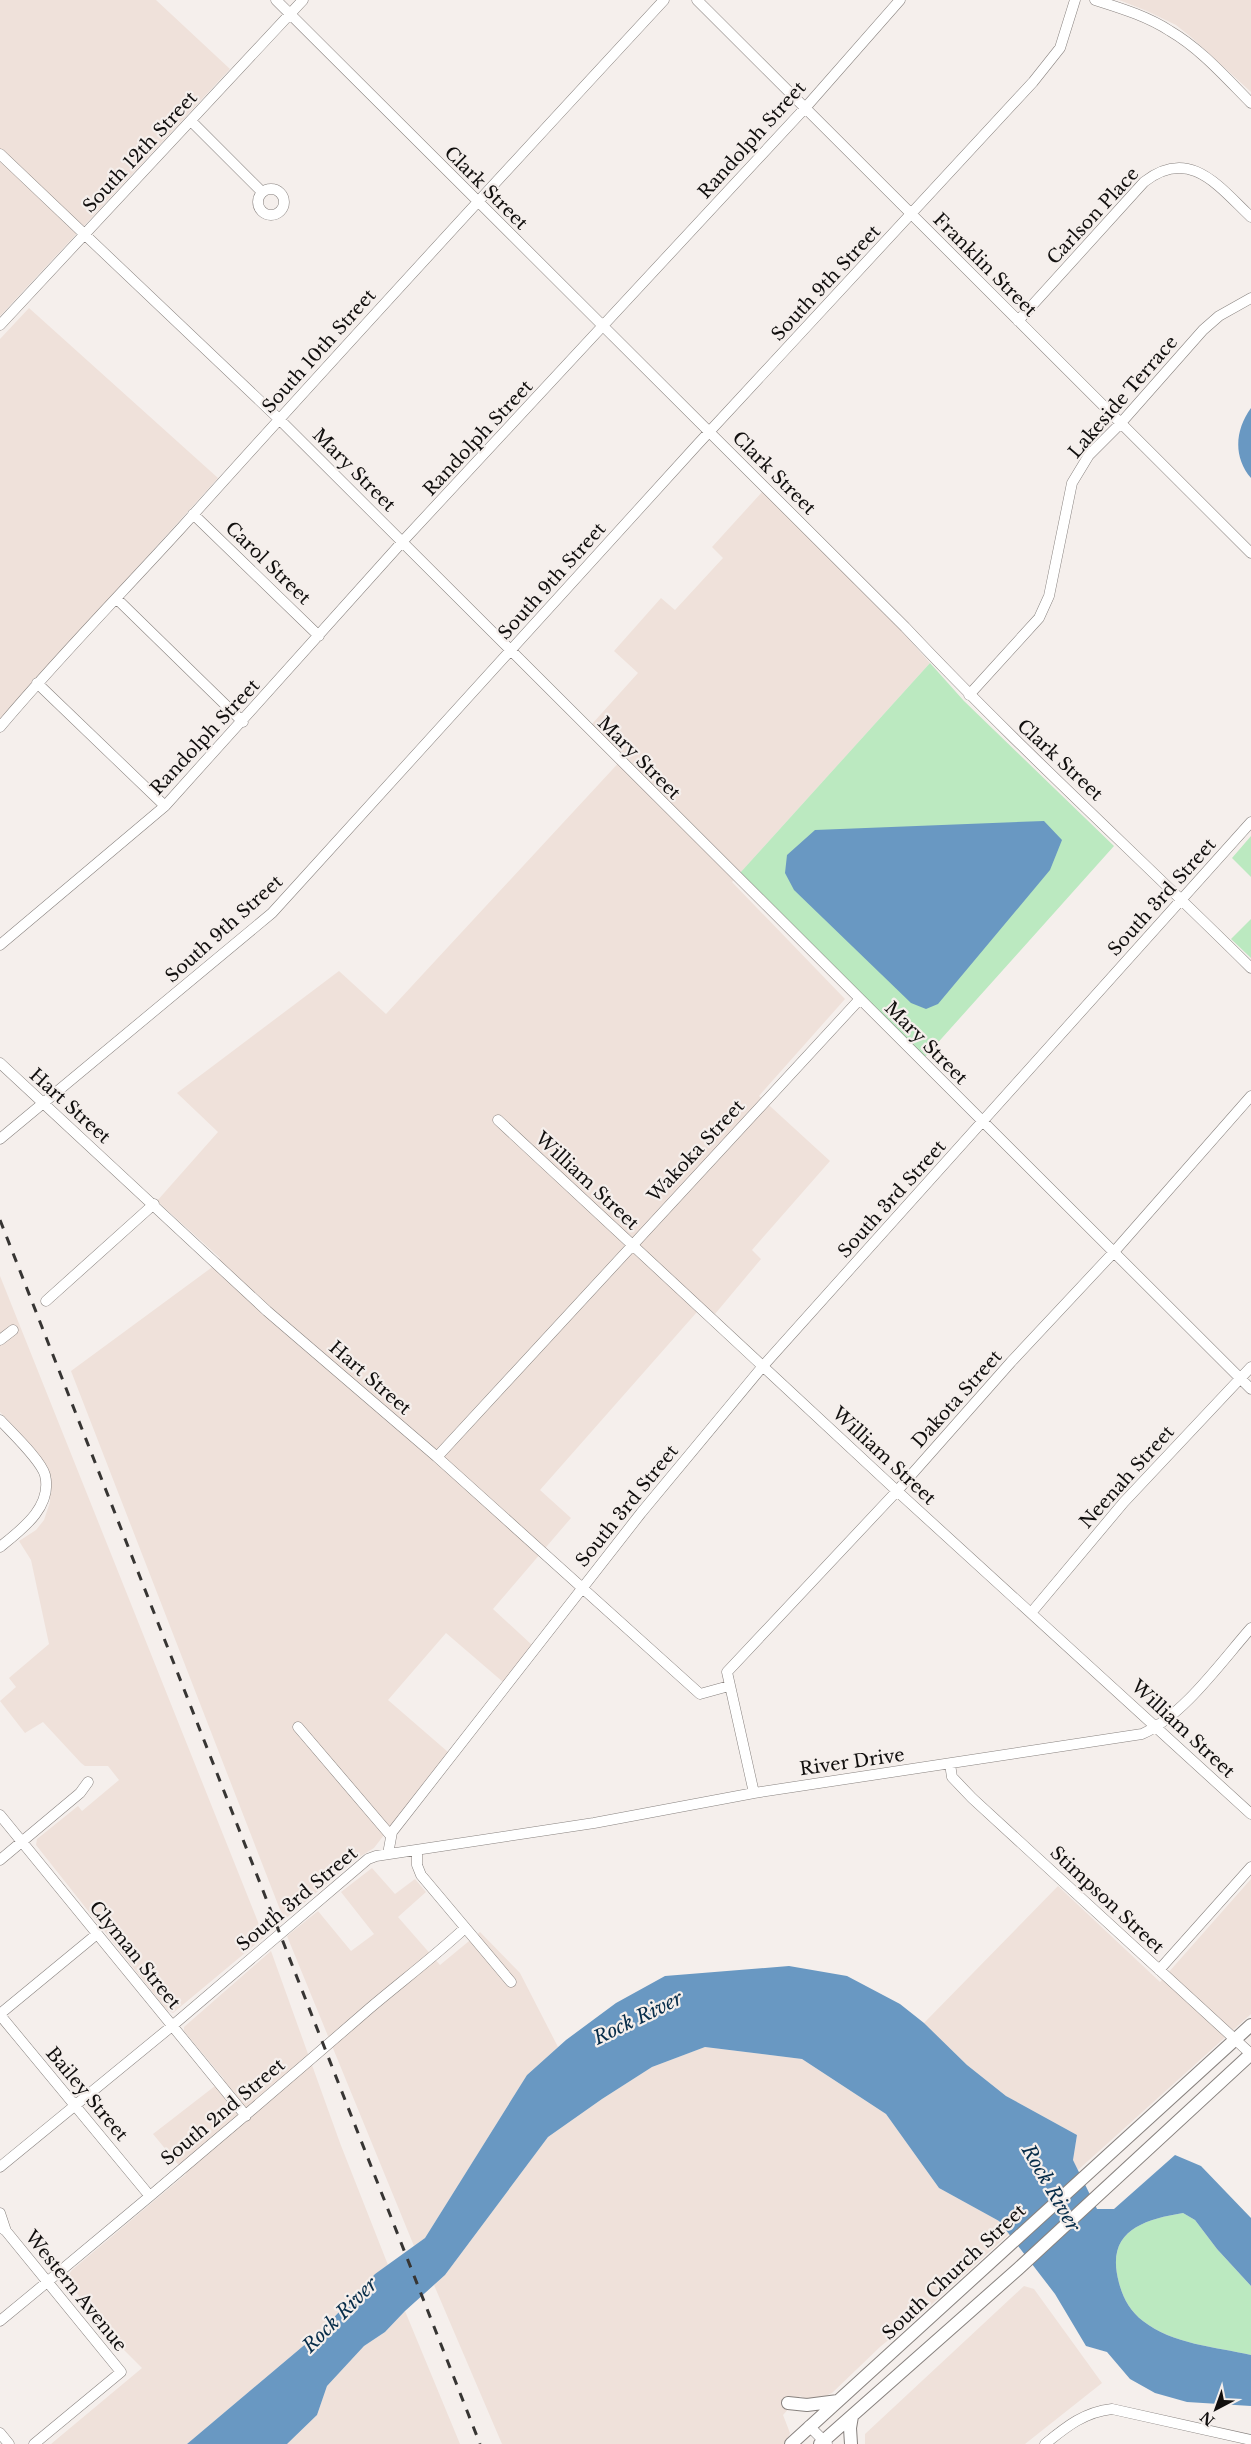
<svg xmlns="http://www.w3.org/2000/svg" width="1251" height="2444" font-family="'Libre Baskerville',serif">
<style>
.built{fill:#efe1da}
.green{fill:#bbe9c0}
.water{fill:#6998c2}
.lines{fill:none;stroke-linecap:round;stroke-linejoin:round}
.minor-casing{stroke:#88827f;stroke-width:11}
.major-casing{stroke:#88827f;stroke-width:14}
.minor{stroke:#fff;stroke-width:10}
.major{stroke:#fff;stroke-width:12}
.rail{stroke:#373533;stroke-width:3;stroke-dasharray:9 9;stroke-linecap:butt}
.labels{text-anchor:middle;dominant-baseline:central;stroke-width:4.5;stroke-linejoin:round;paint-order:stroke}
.street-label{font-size:18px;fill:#110f0e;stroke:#f5efec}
.water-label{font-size:19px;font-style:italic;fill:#062c49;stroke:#f5efec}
</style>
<rect width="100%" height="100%" fill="#f5efec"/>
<path class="built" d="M0,0H156L230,69L0,316Z
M1119,0H1251V92L1191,37L1176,25L1147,11Z
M29,308L218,478L0,720V339Z
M763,491L891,619L930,663L732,882L845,999L759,1096L830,1161L752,1250L761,1259L715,1314L704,1304L540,1490L571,1518L493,1609L532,1645L503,1682L446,1633L388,1700L448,1752L374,1848L356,1859L284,1920L71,1371L211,1268L220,1258L157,1201L218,1132L177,1093L339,971L386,1014L624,757L592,724L638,673L614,651L661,598L675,610L723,558L712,547Z
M0,1276L264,1937L173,2013L167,2010L162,2004L36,1845L37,1839L78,1806L82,1811L119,1780L108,1766H85L81,1763L43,1722L25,1733L0,1701L16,1687L9,1678L49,1644L31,1560L19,1541L36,1530L44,1520L50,1502V1491L20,1434L0,1412Z
M372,1868L395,1894L415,1879L426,1892L398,1917L440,1965L480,1932L520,1973L558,2047L527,2075L425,2238L414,2246L287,1936L318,1911L351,1951L374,1934L341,1892Z
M1251,1879V2014L1078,2170L1073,2160L1077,2135L1006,2096L967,2065L924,2023L1058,1886L1160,1982Z
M271,1951L340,2143L388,2265L375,2274L321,2331L187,2444H51L142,2368L119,2345L67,2281V2277L72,2270L186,2174L153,2134L224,2079L184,2031V2027Z
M705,2047L802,2059L886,2114L939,2188L999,2221L1009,2234L920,2315L881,2346L832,2393L819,2399L808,2400L800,2396L783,2415L790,2433L786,2444H502L434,2285L445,2275L548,2137L602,2099L652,2067Z
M1024,2286L1034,2289L1102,2383L1025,2444H865V2434Z
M405,2311L460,2444H287L317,2415L327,2386L364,2346L385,2332Z"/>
<path class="green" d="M930,663L964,701L1114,846L925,1057L740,873Z
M1251,836V877L1232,858Z
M1251,919V958L1231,939Z
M1183,2213L1195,2220L1217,2249L1251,2286V2355C1216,2347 1172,2344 1143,2321C1130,2311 1123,2298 1119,2283C1105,2232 1141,2220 1183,2213Z"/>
<path class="water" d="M1251,408V478C1233,457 1235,430 1251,408Z
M1044,821L1062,840L1050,870L938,1004L926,1009L911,1003L794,890L785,873L787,855L815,830Z
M789,1966L847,1976L900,2004L924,2023L967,2065L1006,2096L1077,2135L1073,2160L1097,2209H1114L1175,2155L1201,2166L1251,2218V2286L1217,2249L1195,2220L1183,2213C1141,2220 1105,2232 1119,2283C1123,2298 1130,2311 1143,2321C1172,2344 1216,2347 1251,2355V2406L1187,2402L1155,2393L1130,2379L1107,2352L1086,2346L1055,2294L999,2221L939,2188L886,2114L802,2059L705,2047L652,2067L602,2099L548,2137L445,2275L405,2311L385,2332L364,2346L327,2386L317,2415L287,2444H187L321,2331L375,2274L425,2238L527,2075L566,2040L616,2003L665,1976Z"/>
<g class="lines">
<g class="minor-casing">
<path id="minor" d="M276,0L905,627C1016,745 1136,854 1251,968
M697,0L1251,553
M1095,0C1120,8 1147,16 1170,31C1201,49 1226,78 1251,103
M191,121L262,192
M0,154L279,419L1251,1389
M258 202a13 13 0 1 1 26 0a13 13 0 1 1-26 0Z
M1018,321L1144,182C1190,146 1219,187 1251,217
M0,325L303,0
M193,514L319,636
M117,599L243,722
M37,683L165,806
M969,695L1039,618L1049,596L1072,483L1089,455L1120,424L1203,330L1219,316L1251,298
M0,727C58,658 122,593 183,526C342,349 503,174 664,0
M0,945L165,806L403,541L806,107L900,0
M0,1063L267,1311L437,1457L700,1694L729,1686
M498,1120L897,1491L1251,1814
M0,1139L272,913L697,445L1033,82L1060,48L1075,0
M46,1301L154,1204
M0,1340L13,1330
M0,1420C11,1432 41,1460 45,1475C53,1507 21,1530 0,1547
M437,1457L859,1000
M1031,1613L1124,1502L1251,1367
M298,1727L391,1836
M950,1764L952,1777L972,1798L1251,2054
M754,1793L727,1672L897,1491L1011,1362L1113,1253L1251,1096
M0,1815L246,2116
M417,1851V1865L421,1875L511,1982
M388,1854L392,1832L641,1513L763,1366L1251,822
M0,1860L80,1793L88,1782
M1159,1970L1251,1867
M0,2014L97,1934
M0,2015L149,2195
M0,2167L172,2026L368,1859L376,1856L594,1823L754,1793L1142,1734C1183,1716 1221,1662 1251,1628
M0,2213L6,2231
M0,2227L6,2231L121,2372L34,2444
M0,2321C125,2218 248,2114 370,2008C402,1981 435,1956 465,1928
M809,2426L827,2444
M0,2433L9,2444
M1045,2444C1066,2427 1084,2412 1112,2409L1251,2440"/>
</g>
<g class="major-casing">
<path id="major" d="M788,2403L807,2405L838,2401
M791,2444L1251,2025
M820,2444L1018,2269L1251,2054
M851,2444L850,2428L852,2416"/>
</g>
<use href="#minor" class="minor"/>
<use href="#major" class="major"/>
<path class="rail" d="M0,1220L480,2444"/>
</g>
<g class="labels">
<g class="street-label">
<text transform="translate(752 140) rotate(-48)">Randolph Street</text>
<text transform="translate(140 152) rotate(-47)">South 12th Street</text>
<text transform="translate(486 188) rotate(45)">Clark Street</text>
<text transform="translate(1093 216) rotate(-47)">Carlson Place</text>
<text transform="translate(985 265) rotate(45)">Franklin Street</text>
<text transform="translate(826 283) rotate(-47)">South 9th Street</text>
<text transform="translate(319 351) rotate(-48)">South 10th Street</text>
<text transform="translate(1123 397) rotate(-49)">Lakeside Terrace</text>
<text transform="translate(478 438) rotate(-47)">Randolph Street</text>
<text transform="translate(354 470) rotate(45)">Mary Street</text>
<text transform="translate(774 473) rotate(45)">Clark Street</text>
<text transform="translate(268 563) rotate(44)">Carol Street</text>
<text transform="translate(552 581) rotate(-48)">South 9th Street</text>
<text transform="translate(205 737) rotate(-47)">Randolph Street</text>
<text transform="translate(639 758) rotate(45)">Mary Street</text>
<text transform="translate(1060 760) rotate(43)">Clark Street</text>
<text transform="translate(1162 897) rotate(-48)">South 3rd Street</text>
<text transform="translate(224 929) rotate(-42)">South 9th Street</text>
<text transform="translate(926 1043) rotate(45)">Mary Street</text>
<text transform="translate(70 1106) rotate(42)">Hart Street</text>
<text transform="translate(696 1151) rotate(-47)">Wakoka Street</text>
<text transform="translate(587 1181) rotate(43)">William Street</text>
<text transform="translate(892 1199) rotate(-48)">South 3rd Street</text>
<text transform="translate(370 1378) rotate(41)">Hart Street</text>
<text transform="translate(957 1399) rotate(-48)">Dakota Street</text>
<text transform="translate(884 1456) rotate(43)">William Street</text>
<text transform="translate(1127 1477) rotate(-48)">Neenah Street</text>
<text transform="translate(627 1506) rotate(-51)">South 3rd Street</text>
<text transform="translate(1183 1729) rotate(43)">William Street</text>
<text transform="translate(852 1762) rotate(-8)">River Drive</text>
<text transform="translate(297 1899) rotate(-40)">South 3rd Street</text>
<text transform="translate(1107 1900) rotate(43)">Stimpson Street</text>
<text transform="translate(135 1955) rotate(51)">Clyman Street</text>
<text transform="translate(87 2094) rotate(50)">Bailey Street</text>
<text transform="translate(223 2112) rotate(-40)">South 2nd Street</text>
<text transform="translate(954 2272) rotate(-43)">South Church Street</text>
<text transform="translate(76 2291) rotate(51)">Western Avenue</text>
</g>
<g class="water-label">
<text transform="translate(638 2018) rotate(-26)">Rock River</text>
<text transform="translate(1051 2188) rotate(60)">Rock River</text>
<text transform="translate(340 2315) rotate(-45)">Rock River</text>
</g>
</g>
<g transform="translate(1216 2409) rotate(221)" stroke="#f5efec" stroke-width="4" paint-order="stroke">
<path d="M0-4L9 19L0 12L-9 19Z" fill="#110f0e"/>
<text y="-8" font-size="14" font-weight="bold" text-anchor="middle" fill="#110f0e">N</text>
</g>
</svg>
